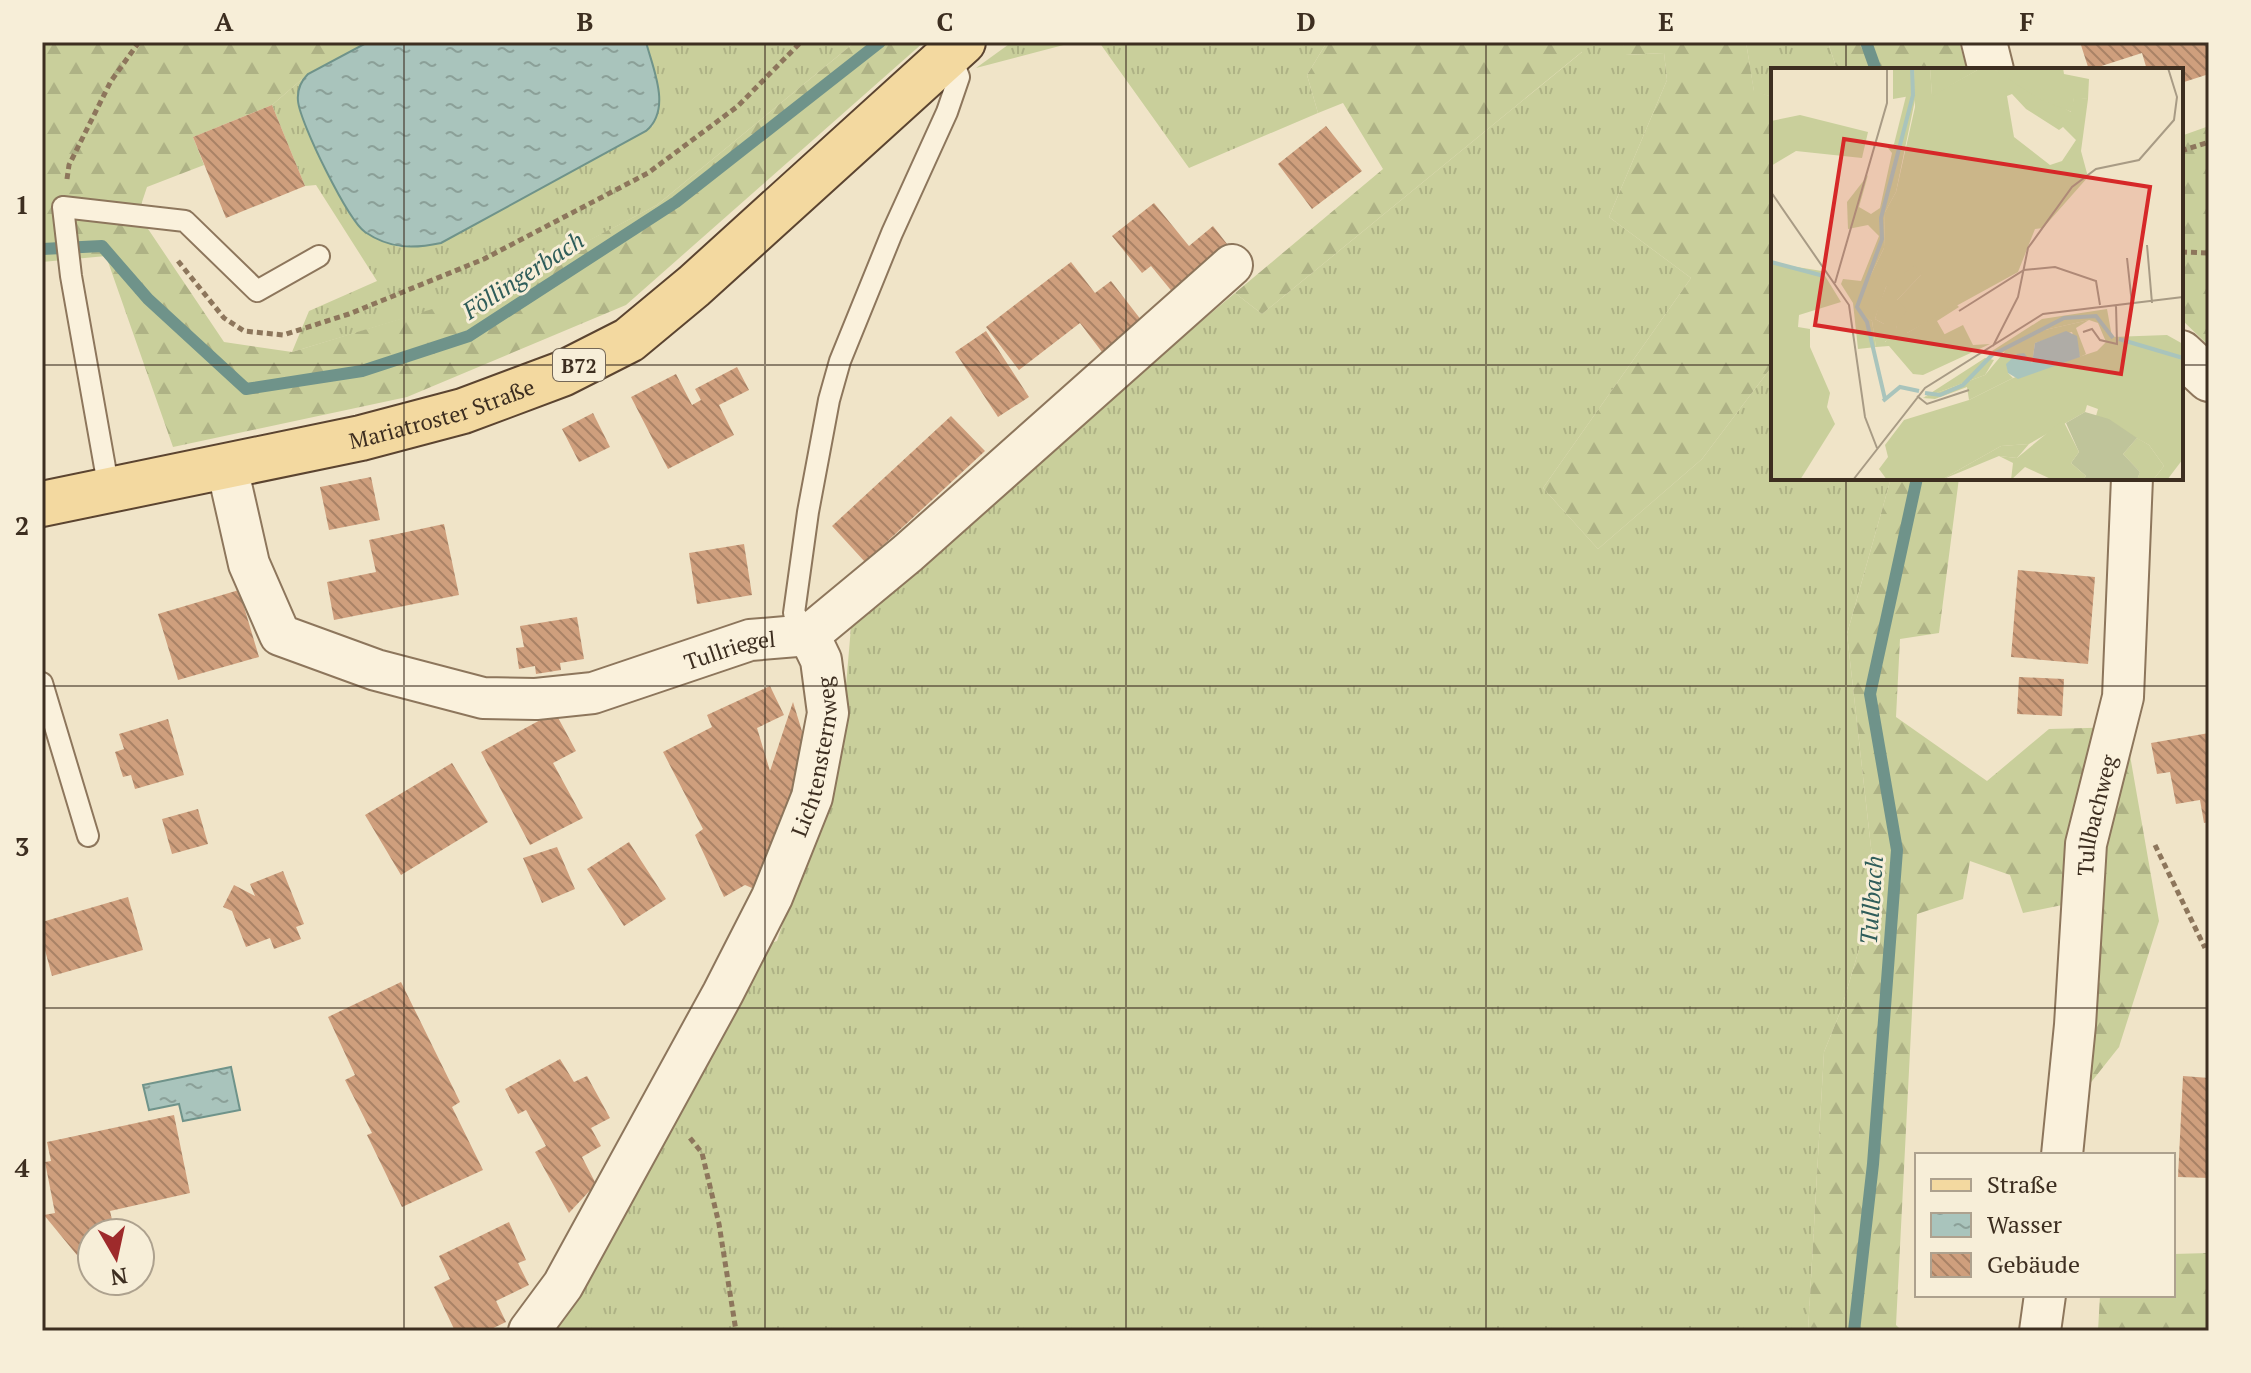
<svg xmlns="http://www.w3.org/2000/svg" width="2251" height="1373" font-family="'PT Serif',serif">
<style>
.grass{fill:url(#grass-tufts)}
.forest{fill:url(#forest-firs)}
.water{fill:url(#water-ripples);stroke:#6f938a;stroke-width:2}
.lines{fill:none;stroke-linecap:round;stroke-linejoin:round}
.stream{stroke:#6f938a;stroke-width:12}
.building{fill:url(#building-back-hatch)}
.service-casing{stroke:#8d765c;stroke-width:24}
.minor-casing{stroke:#8d765c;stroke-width:44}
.tertiary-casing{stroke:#8d765c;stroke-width:48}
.primary-casing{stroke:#5b4430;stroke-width:48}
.path{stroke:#8d765c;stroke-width:5;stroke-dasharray:6 4;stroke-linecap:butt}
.service{stroke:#faf1dc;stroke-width:20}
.minor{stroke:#faf1dc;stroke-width:40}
.tertiary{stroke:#faf1dc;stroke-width:44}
.primary{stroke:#f3d9a0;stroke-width:44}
.grid{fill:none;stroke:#3d2e20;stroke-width:2;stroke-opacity:0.55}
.labels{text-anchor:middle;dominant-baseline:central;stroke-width:6;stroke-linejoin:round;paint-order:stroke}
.shield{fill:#f7eed8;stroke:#756857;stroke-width:2}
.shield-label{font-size:20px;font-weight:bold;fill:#3d2e20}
.street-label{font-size:22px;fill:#3d2e20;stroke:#f7eed8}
.water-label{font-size:24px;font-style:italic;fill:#2f5d5a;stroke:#f7eed8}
.inset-river{fill:none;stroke:#a9c4bc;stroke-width:4}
.inset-road{fill:none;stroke:#a89b85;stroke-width:2}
.view{fill:#d62828;fill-opacity:0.15;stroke:#d62828;stroke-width:4}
.inset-edge{fill:none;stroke:#3d2e20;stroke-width:4}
.neatline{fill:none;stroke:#3d2e20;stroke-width:3}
.grid-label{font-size:26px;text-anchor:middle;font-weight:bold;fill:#3d2e20}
</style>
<defs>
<pattern id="grass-tufts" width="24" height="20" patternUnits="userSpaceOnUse" patternTransform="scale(2)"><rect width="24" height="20" fill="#c9cf9b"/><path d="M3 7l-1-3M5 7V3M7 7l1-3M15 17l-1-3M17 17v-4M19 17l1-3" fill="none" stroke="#aeb285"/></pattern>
<pattern id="forest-firs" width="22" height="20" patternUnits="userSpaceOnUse" patternTransform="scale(2)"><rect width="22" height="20" fill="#c9cf9b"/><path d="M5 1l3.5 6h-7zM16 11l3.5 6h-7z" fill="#aeb285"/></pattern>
<pattern id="water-ripples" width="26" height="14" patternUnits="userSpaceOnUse" patternTransform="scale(2)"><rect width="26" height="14" fill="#a9c4bc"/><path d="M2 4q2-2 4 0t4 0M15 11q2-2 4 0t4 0" fill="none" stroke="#8ba098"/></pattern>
<pattern id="building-back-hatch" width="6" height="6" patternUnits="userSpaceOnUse" patternTransform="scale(2)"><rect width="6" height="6" fill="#cf9f7d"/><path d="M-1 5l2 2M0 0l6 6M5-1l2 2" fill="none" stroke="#a98266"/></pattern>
</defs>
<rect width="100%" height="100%" fill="#f0e4c8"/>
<path class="grass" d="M646,42H855L657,205L491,292L292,352L309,311L377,281L316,185L305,186L272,105L308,74L301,81L299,106L330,179L353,220L374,237L399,247L441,243L653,126L656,79Z
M1012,42H1075L976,68Z
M1099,42H1327L1307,75L1318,113L1189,168Z
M1579,42H1623L1626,55L1664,53L1667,80L1609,217L1691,278L1543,488L1598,549L1702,459L1773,365V478H1891L1847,634L1876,892L1841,1010L1824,1052L1808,1331H505L554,1261L727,958L777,941L834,771L846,686L852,615L1235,293L1262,314L1582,52Z
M1746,42H1828L1837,70H1773V97L1754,92Z"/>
<path class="forest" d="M42,42H368L308,74L272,105L193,137L204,165L147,187L138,214L224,342L292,352L491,291L657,205L855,42H924L626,305L407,397L173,447L106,256L42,262Z
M1327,42H1579L1583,51L1262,314L1235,293L1383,169L1343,103L1318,113L1307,75Z
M1623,42H1746L1754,91L1773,97V365L1702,459L1598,549L1543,488L1691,278L1609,217L1667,80L1664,53L1625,55Z
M1828,42H1959L1967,70H1837Z
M2209,126V346L2181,319V136Z
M1891,478H1959L1939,633L1900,639L1896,717L1987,781L2049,729L2125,727L2159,921L2119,1047L2043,1143L2072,903L2023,913L2010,875L1970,861L1963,899L1917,914L1896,1325L1902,1331H1808L1824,1052L1841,1010L1876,892L1847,634Z
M2209,1253V1331H2098L2100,1295H2173V1254Z"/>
<path class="water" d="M368,42H646C653,69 672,109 646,131L441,243C413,249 390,249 365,232C348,220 300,123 298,101C297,91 301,81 308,74Z
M231,1067L240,1110L183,1121L179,1104L149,1110L143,1085Z"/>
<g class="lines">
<path class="stream" d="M1866,42L1876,70
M42,249L102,246L148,299L246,389L362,371L469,336L676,202L880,42
M1854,1331L1873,1164L1897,850L1870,694L1917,478"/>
</g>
<path class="building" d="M2080,42H2208L2209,74L2181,83V70H2147L2142,53L2089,70Z
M272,105L305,186L226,218L193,137Z
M1326,126L1362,171L1312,209L1278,164Z
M1154,203L1189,246L1213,226L1231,249L1174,294L1151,266L1142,273L1112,236Z
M1071,262L1095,293L1111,281L1145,325L1105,356L1080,323L1019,370L986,327Z
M986,331L1029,397L998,417L955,352Z
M737,367L749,390L719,405L734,435L668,469L631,397L676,374L692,405L701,400L695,389Z
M593,413L610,447L579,462L562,429Z
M951,416L985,451L865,562L832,526Z
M371,477L380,520L329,530L320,487Z
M444,524L459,595L334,620L327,582L376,572L369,540Z
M744,544L752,595L697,604L689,553Z
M2018,570L2095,577L2088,664L2011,657Z
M239,590L259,657L178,680L158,614Z
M577,617L584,659L560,663L561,670L536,674L535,666L519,669L516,648L524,647L520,626Z
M2019,677L2064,679L2062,716L2017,714Z
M770,686L784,715L757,728L770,771L793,702L809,754L759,891L745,885L724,897L695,835L703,829L663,752L712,727L707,715Z
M555,712L576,751L553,763L583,818L530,845L481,752Z
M168,719L184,775L135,789L131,775L123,777L115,752L124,749L119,734Z
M2209,733V822L2204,823L2200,800L2176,804L2170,772L2157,774L2151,743Z
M452,763L488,822L401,875L365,815Z
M198,809L208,844L172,854L162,819Z
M629,842L666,899L624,926L587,869Z
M557,847L575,889L542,903L523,858Z
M283,871L304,924L296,927L301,939L274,949L270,938L246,947L232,911L223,907L234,885L255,896L250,884Z
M128,897L143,950L52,976L42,939V922Z
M401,982L460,1102L452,1107L483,1170L402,1207L367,1135L372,1133L345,1080L355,1075L328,1017Z
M560,1059L574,1082L587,1076L610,1118L591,1128L601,1146L582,1157L596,1184L569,1213L535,1152L546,1146L526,1110L518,1114L505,1089Z
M2183,1076L2209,1078V1178L2178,1177Z
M174,1115L190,1193L110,1211L115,1233H92V1258L81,1260L44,1215L55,1213L45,1162L51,1161L47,1142Z
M509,1222L526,1260L518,1263L529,1285L496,1301L506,1322L487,1331H455L434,1287L450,1279L439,1256Z"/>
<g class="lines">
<g class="service-casing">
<path id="service" d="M109,490L71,276L63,207L185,221L257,291L319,256
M809,635L794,613L808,512L829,400L840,361L892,233L947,112L959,77L950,53
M42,683L88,836"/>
</g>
<g class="minor-casing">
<g id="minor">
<path id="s1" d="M227,467L249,564L280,635L376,670L483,698L536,699L593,693L750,640L809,635L908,553L1232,265"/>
<path id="s2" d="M2062,1155L2075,1025L2086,844L2123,697L2132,478"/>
<path id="s3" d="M529,1331L563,1285L723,993L772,897L812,797L828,713L821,660L809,635"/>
<path d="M2040,1331L2045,1295"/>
</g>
</g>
<g class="tertiary-casing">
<path id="tertiary" d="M1984,42L1991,70
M2181,353L2209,379"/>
</g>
<g class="primary-casing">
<g id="primary">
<path id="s4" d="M42,504L361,438L463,411L562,374L629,340L694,286L963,42"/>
</g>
</g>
<path class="path" d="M2181,151L2209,142
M67,179L69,165L111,81L139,42
M2181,252L2209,253
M178,261L224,318L244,331L283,335L349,314L484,259L648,173L738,106L801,42
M2155,845L2205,948
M690,1138L702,1153L719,1224L736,1331"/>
<use href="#service" class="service"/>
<use href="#minor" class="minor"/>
<use href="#tertiary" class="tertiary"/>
<use href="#primary" class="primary"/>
</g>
<path class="grid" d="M404,42V1331M765,42V1331M1126,42V1331M1486,42V1331M1846,42V70M42,365H1773M2181,365H2209M1846,478V1331M42,686H2209M42,1008H2209"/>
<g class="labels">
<rect class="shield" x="553" y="349" width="52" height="32" rx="6"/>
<g class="shield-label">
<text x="579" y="365">B72</text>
</g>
<g class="street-label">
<text stroke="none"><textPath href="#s4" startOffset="410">Mariatroster Straße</textPath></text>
<text stroke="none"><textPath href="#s1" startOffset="644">Tullriegel</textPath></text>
<text stroke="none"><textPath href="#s3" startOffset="646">Lichtensternweg</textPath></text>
<text stroke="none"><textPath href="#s2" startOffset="342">Tullbachweg</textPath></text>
</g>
<g class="water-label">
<text transform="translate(523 275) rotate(-33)">Föllingerbach</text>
<text transform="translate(1871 900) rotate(-86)">Tullbach</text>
</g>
</g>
<g transform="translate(1771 68)">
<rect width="412" height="412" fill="#f0e4c8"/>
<path d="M143,0H159L161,27L210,0H221L300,44L303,29L317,31L310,83L317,109L272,160L264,161L247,204L136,265L152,277L192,257L202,277L219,276L152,307L142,306L118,278L105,279L101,253L90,246V227L113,180L114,144L125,124L144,39ZM241,26L255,41L288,62L292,59L305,72L291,93L279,97L243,69L236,28ZM150,207L126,232L125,263L114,274L113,256L104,251L115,219ZM318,252L305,260L315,286L309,289L301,264L264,275L261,295L246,286L237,305L242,310L198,332L196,319L164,331L152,330L214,307L235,282L265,264ZM366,370L378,377L393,398L382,412H366L369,404L352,386ZM258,376L246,390L228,388L170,412L230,378Z" fill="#c9cf9b" fill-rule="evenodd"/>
<path d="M159,0H210L161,28ZM221,0H292L293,6L318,11L317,31L303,30L301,44L268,31ZM145,27L125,124L114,144L113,180L90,227V245L101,253L105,279L87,281L82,235L70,216L72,211L90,213L108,168L97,157L77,161L76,134L97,107L88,139L100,146L109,140L121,85L117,80L123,76L135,28ZM29,47L97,64L91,90L25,83L0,98V53ZM0,195L51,203L70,234L28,247L27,259L39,261V279L59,325L56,339L64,356L29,412H0ZM144,197L151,206L126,232L136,242L125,259L130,274L121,270L113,274V256L104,251L108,237L115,219ZM185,236L188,239L166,253L174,267L166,277H152L147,282L137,273L136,265ZM336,241L341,269L396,267L412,276V391L396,412H382L393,398L378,377L325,348L327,341L316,337L314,344L258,376L230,378L170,412H116L108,401L117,389L114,377L133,352L198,332L242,310L326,283L335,274L327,255L318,252L265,264L228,287L221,283L271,251ZM214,290L223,292L214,307L152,330Z" fill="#c9cf9b"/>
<path d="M314,344L338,351L366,370L352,386L369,404L366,412H312L315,408L300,395L308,384L295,355Z" fill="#bfc49a"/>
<path d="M122,0H143L145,27L122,31ZM292,352L308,384L300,395L315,408L312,412H282L254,399L240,412L242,395L228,388L246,390Z" fill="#c9cf9b"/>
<path d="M295,263L306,268L309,289L247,311L237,305L235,296L246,286L253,285L261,295L264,275Z" fill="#a9c4bc"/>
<path class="inset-river" d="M0,194L53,208M348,271L412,290M154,325L169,327L192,317L221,287L293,250L325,248L342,270M114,331L96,254L86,239L111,171L110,150L142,27L141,0M112,333L129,319L148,323"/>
<path class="inset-road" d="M0,124L78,237L94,349L106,380M376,177L381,235M356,190L361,236M64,215L116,35V0M188,243L253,202L284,199L325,213L329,237M312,264L321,261L329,272L346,276L345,237M222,278L247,229L257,180L301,119L325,101L368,92L403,52L406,29L397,0M146,328L156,336L198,322M82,412L154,320L272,246L412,229"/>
<path class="view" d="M73,71L379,119L350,306L44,257Z"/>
<rect width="412" height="412" class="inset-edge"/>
</g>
<rect width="2251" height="1373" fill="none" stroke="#f7eed8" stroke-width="88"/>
<rect x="1915" y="1153" width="260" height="144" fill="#f7eed8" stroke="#ada18e" stroke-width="2"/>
<rect x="1931" y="1179" width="40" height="12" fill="#f3d9a0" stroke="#ada18e" stroke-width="2"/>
<text x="1987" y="1193" font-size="24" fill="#3d2e20">Straße</text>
<rect x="1931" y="1213" width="40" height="24" fill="url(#water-ripples)" stroke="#ada18e" stroke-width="2"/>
<text x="1987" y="1233" font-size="24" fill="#3d2e20">Wasser</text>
<rect x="1931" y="1253" width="40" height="24" fill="url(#building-back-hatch)" stroke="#ada18e" stroke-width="2"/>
<text x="1987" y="1273" font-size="24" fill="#3d2e20">Gebäude</text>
<g transform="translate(116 1257) rotate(171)"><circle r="38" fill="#f7eed8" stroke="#ada18e" stroke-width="2"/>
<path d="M0-6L14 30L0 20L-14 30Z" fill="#9e2a2b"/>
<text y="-12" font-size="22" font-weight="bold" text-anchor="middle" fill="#3d2e20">N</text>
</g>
<rect x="44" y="44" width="2163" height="1285" class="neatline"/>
<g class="grid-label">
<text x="224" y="31">A</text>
<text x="585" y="31">B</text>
<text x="945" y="31">C</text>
<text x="1306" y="31">D</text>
<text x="1666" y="31">E</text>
<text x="2027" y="31">F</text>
<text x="22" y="214">1</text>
<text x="22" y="535">2</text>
<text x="22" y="856">3</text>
<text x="22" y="1177">4</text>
</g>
</svg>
